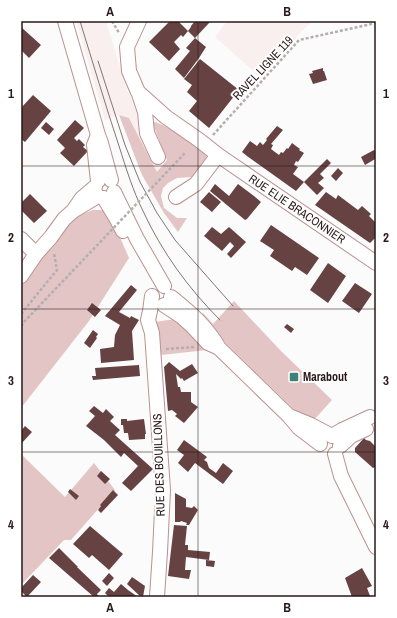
<svg xmlns="http://www.w3.org/2000/svg" width="397" height="618" font-family="'Archivo Narrow',sans-serif">
<style>
.built{fill:#faefef}
.green{fill:#e3c5c5}
.building{fill:#664243}
.lines{fill:none;stroke-linecap:round;stroke-linejoin:round}
.minor-casing{stroke:#ba9191;stroke-width:16}
.path{stroke:#b4afaf;stroke-width:2.5;stroke-dasharray:3 2;stroke-linecap:butt}
.minor{stroke:#fff;stroke-width:14}
.tram{stroke:#807676;stroke-width:1}
.path-bridge{stroke:#b4afaf;stroke-width:2.5;stroke-dasharray:3 2;stroke-linecap:butt}
.grid{fill:none;stroke:#291919;stroke-width:1;stroke-opacity:0.55}
.poi-dot{fill:#3d8279;stroke:#fff;stroke-width:1.5}
.labels{text-anchor:middle;dominant-baseline:central;stroke-width:4;stroke-linejoin:round;paint-order:stroke}
.street-label{font-size:12px;fill:#291919;stroke:#fff}
.poi-label{font-size:12px;font-weight:bold;fill:#291919;stroke:#fff;text-anchor:start}
.neatline{fill:none;stroke:#291919;stroke-width:1.5}
.grid-label{font-size:13px;text-anchor:middle;font-weight:bold;fill:#291919}
</style>
<rect width="100%" height="100%" fill="#fbfbfb"/>
<path class="built" d="M76,21H106L127,90L135,105L140,108L152,121L154,127L167,160L157,172L129,118L119,115L105,120Z
M227,21H313L303,30L259,76L215,37Z"/>
<path class="green" d="M119,115L129,118L157,172L167,160L154,127L152,121L163,125L205,150L207,159L193,177L177,178L168,183L163,188L161,196L164,208L177,218H187L178,232L164,213L142,175Z
M93,210H108L129,258L89,321L21,408V286L38,261L74,218L85,213Z
M234,301L281,351L332,400L313,421L305,420L199,317L203,313L213,324Z
M175,319L186,322L207,350L161,355L155,322Z
M21,454L65,497L94,463L115,490L71,540H64L21,585Z"/>
<path class="building" d="M170,21H178L188,31L183,37L181,35L174,42L180,49L169,61L149,42Z
M195,21H209L210,22L195,38L188,31L191,27V26Z
M21,27L41,45L29,58L21,50Z
M195,38L206,47L199,58L184,78L175,69L190,51L186,48Z
M200,59L239,90L209,128L189,111L197,101L187,92L192,85L184,79Z
M323,68V71H324L327,80L313,84L309,74L313,73L312,71Z
M33,95L51,111L25,142L21,139V108Z
M75,120L84,128L74,138L77,141L79,139L85,145L83,147L88,151L74,166L60,153L65,148L57,140Z
M46,122L54,129L49,135L41,128Z
M277,126L283,130L271,144L273,145L271,149L279,155L281,152L283,153L287,148L288,149L292,143L300,149L299,150L304,153L298,162L296,161L294,165L298,167L293,174L304,182L296,191L247,156L242,152L250,141L257,146L260,142L263,145L267,140L266,139Z
M374,150L376,153V162L375,159L365,165L361,157Z
M327,159L331,163L320,174L324,178L318,183L324,188L317,195L304,182Z
M338,168L343,173L336,181L331,176Z
M215,184L229,196L238,184L254,196L261,202L247,219L245,220L210,191Z
M209,192L221,202L212,212L200,202Z
M326,192L336,199L338,195L358,210L362,206L371,214L369,216L376,223V237L370,243L315,205Z
M30,194L47,211L34,223L21,210V203Z
M271,225L319,258L307,275L295,267L292,271L270,256L274,250L260,241Z
M212,227L221,234L229,227L246,242L231,258L227,254L234,246L230,242L222,251L204,236Z
M328,263L346,276L328,303L310,290Z
M355,283L372,294L359,313L342,301Z
M131,285L137,290L119,312L130,318L131,316L139,320L132,331L134,360L101,363L100,349L114,347L115,335L120,325L105,316Z
M92,303L101,310L95,317L87,310Z
M287,324L294,329L291,333L284,327Z
M93,330L98,334L96,337L97,338L90,348L84,343Z
M169,362L180,371L192,364L198,373L184,381L182,378L181,379L176,374L178,387H180L181,392H191V402L198,407L184,423L175,416L177,414L172,410L168,411L164,367Z
M139,365L140,376L93,380L92,376H96L95,368Z
M94,406L103,413L106,409L114,417L110,421L120,430L115,435L153,469L131,491L122,483L138,466L124,453L121,457L104,440L86,426L95,416L89,411Z
M121,419H127V421L144,419L146,434H145V439L129,440L128,433H124L123,425H121Z
M25,426L32,432L21,444V431Z
M364,438L366,440L370,441L376,447V467L373,468L355,452V448Z
M184,440L207,457L204,460L207,462L209,468L216,473L223,463L233,471L223,484L195,463L188,472L178,463L184,455L177,450Z
M101,471L110,479L105,484L97,476Z
M70,489L79,496L76,500L68,492Z
M113,490L118,495L101,513L98,510L101,506L100,505Z
M175,493L186,499V507L192,508L194,506L198,510L189,525H186L187,523L181,521L180,522H175Z
M174,525L187,526L185,545H188V550L210,552L209,560L186,557L185,570H191L189,579L168,576Z
M90,526L123,554L109,570L92,555L89,558L73,544Z
M59,548L78,567H77L101,590L97,594L99,597H94L49,558Z
M206,560L215,561L214,567L206,566Z
M362,568L372,586L367,588L370,596L352,597L345,578Z
M109,573L114,578L107,586L102,581Z
M33,575L41,582L27,597L21,591V588Z
M132,577L145,586L143,597H141L127,584Z
M121,584L128,590L138,597H109L105,593L109,588L114,592Z"/>
<g class="lines">
<g class="minor-casing">
<path id="minor" d="M65,21L98,135
M139,21L127,47L129,71L138,92L166,117L199,140L218,155L376,263
M139,94L145,112L147,133L158,157
M98,181L94,145L98,135L101,143L111,180
M95,187L82,198L73,211L98,196
M114,192L137,239L164,286
M176,197L196,184L218,155
M104,198L115,216L123,231
M21,239L36,254
M21,276L36,254L51,237L64,219L73,211
M152,296L150,311L148,320L152,333L163,490L160,552L157,597
M164,305L181,316L191,325L208,343L219,348C206,326 191,313 171,297
M219,348L289,416
M320,444L299,428L289,416L311,425L332,436L342,430L370,417
M340,446L351,436L366,429
M335,454L341,476L376,547"/>
</g>
<path class="path" d="M112,21L119,33
M213,135L299,40L376,23
M21,314L57,270L54,253
M21,326L24,322
M166,349L195,347"/>
<use href="#minor" class="minor"/>
<path class="tram" d="M80,21C93,63 105,104 119,146C126,168 133,191 143,211C162,252 188,288 220,320
M98,61L125,145L140,182L157,213L175,240L233,306"/>
<path class="path-bridge" d="M24,322L185,153"/>
</g>
<path class="grid" d="M198,21V597M21,166H376M21,309H376M21,452H376"/>
<rect class="poi-dot" x="289" y="372" width="10" height="10" rx="2"/>
<g class="labels">
<g class="street-label">
<text transform="translate(263 68) rotate(-47)">RAVEL LIGNE 119</text>
<text transform="translate(297 209) rotate(34)">RUE ELIE BRACONNIER</text>
<text transform="translate(159 465) rotate(-92)">RUE DES BOUILLONS</text>
</g>
<g class="poi-label">
<text x="303" y="377">Marabout</text>
</g>
</g>
<rect width="397" height="618" fill="none" stroke="#ffffff" stroke-width="44"/>
<rect x="22" y="22" width="353" height="574" class="neatline"/>
<g class="grid-label">
<text x="110" y="16">A</text>
<text x="287" y="16">B</text>
<text x="11" y="98">1</text>
<text x="386" y="98">1</text>
<text x="11" y="242">2</text>
<text x="386" y="242">2</text>
<text x="11" y="385">3</text>
<text x="386" y="385">3</text>
<text x="11" y="529">4</text>
<text x="386" y="529">4</text>
<text x="110" y="612">A</text>
<text x="287" y="612">B</text>
</g>
</svg>
